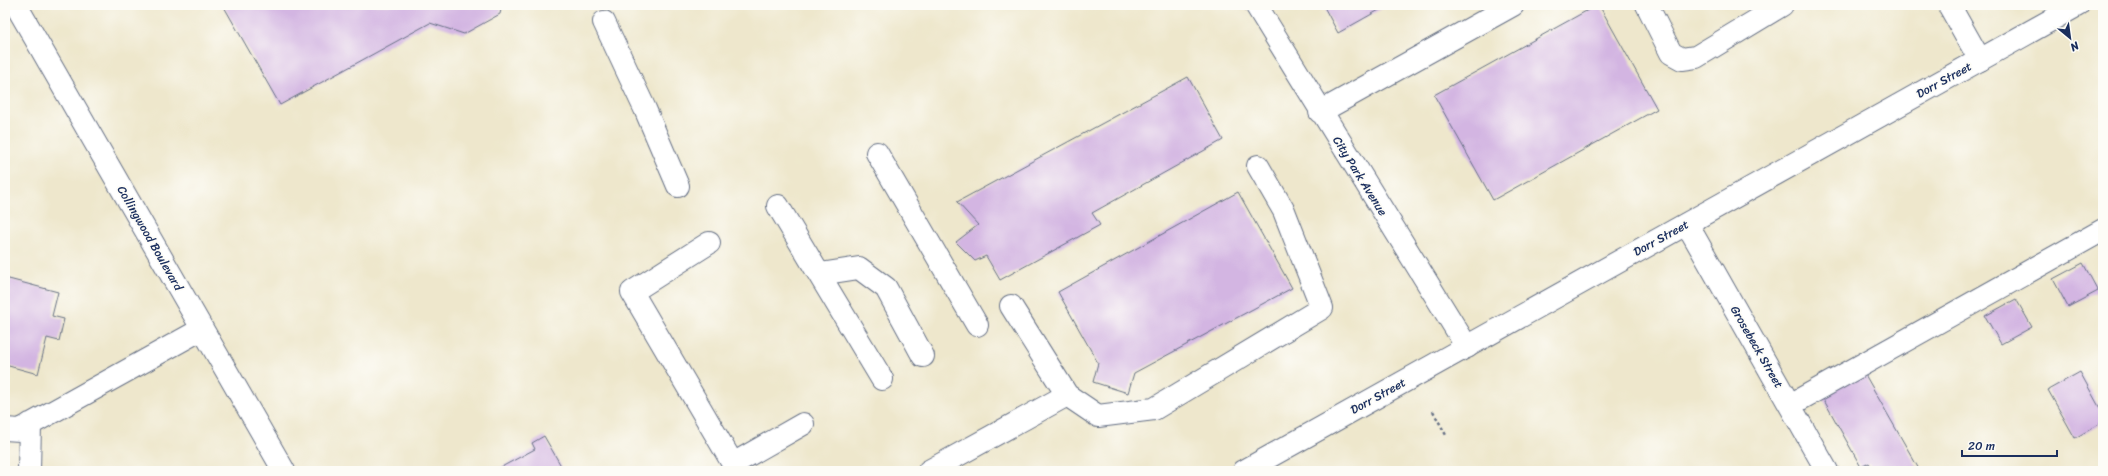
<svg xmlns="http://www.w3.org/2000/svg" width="2108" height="476" font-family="Sriracha,sans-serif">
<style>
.building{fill:#d3b5e2}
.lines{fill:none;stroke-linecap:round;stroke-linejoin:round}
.minor-casing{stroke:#656f84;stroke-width:24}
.major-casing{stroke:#656f84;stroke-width:24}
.path{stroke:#656f84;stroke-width:2.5;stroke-dasharray:3 3;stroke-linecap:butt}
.minor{stroke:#fff;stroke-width:22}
.major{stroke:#fff;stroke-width:22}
.labels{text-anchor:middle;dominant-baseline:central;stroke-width:3.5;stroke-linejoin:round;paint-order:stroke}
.street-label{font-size:12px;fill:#1b2f5e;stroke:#fdfcf7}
</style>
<rect width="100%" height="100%" fill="#fdfcf7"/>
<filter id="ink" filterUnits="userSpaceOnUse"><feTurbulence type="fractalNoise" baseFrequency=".025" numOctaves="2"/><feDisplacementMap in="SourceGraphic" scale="8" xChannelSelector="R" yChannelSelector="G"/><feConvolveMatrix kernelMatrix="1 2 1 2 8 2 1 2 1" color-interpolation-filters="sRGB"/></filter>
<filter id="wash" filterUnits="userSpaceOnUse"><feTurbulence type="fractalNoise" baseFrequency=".012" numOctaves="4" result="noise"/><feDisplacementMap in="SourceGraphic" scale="16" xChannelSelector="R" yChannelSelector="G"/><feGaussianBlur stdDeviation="0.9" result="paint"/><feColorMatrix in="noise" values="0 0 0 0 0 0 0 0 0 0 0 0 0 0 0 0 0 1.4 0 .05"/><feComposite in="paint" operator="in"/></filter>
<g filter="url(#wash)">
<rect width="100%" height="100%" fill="#eee7cc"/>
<g id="blocks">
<path class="building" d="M223,5H502L500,14L464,34L430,23L280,105Z
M1323,5H1388L1338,33Z
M1597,5H1599L1657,109L1493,200L1434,95Z
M1188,77L1223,140L1092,213L1100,225L1000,280L986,256L975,261L956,242L978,225L957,202Z
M1238,192L1292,288L1134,373L1128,393L1093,382L1098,363L1058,292Z
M2083,263L2098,291L2068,307L2053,279Z
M5,278L58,292L52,316L64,319L59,341L47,338L38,374L5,365Z
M2016,299L2032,327L2001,344L1985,316Z
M1863,371L1920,471H1874L1869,463L1861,467L1821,395Z
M2080,372L2103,414V422L2075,438L2048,390Z
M544,436L564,471H494L535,449L532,443Z"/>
</g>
</g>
<g filter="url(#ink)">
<use href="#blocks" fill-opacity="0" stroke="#656f84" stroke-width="1"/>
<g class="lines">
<g class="minor-casing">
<path id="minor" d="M1256,5L1467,347
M1647,5L1671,53L1682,59L1696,57L1782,5
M1949,5L1980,60
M604,22L645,109L678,186
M1320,112L1513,5
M877,153L977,325
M778,206L882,379
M1687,224L1827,471
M709,243L632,292L733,464L803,424
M820,274L859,268L886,288L923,356
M1067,395L1098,416L1154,409L1322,308L1284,211L1258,166
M1790,405L2103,230
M5,429L20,430L202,329
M29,471L30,424
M929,471L1067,395L1011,306"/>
</g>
<g class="major-casing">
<path id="major" d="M16,5L284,471
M1244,471L2078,5"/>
</g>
<path class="path" d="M1433,411L1447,437"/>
<use href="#minor" class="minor"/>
<use href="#major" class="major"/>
</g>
</g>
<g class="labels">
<g class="street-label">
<text transform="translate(1944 80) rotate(-29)">Dorr Street</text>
<text transform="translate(1360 176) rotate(58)">City Park Avenue</text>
<text transform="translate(150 238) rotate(60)">Collingwood Boulevard</text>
<text transform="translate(1661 238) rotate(-29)">Dorr Street</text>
<text transform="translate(1757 347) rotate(60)">Grosebeck Street</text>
<text transform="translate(1378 396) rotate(-29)">Dorr Street</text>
</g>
</g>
<rect width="2108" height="476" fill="none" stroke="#fdfcf7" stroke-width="20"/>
<g transform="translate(2070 38) rotate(151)" stroke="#fdfcf7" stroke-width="3" paint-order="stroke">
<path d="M0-3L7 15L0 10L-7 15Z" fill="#1b2f5e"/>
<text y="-6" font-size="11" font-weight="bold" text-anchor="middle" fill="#1b2f5e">N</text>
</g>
<path d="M1962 450v6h95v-6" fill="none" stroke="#1b2f5e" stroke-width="2"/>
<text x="1968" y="450" font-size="12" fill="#1b2f5e" stroke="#fdfcf7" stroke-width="3" paint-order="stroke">20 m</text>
</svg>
